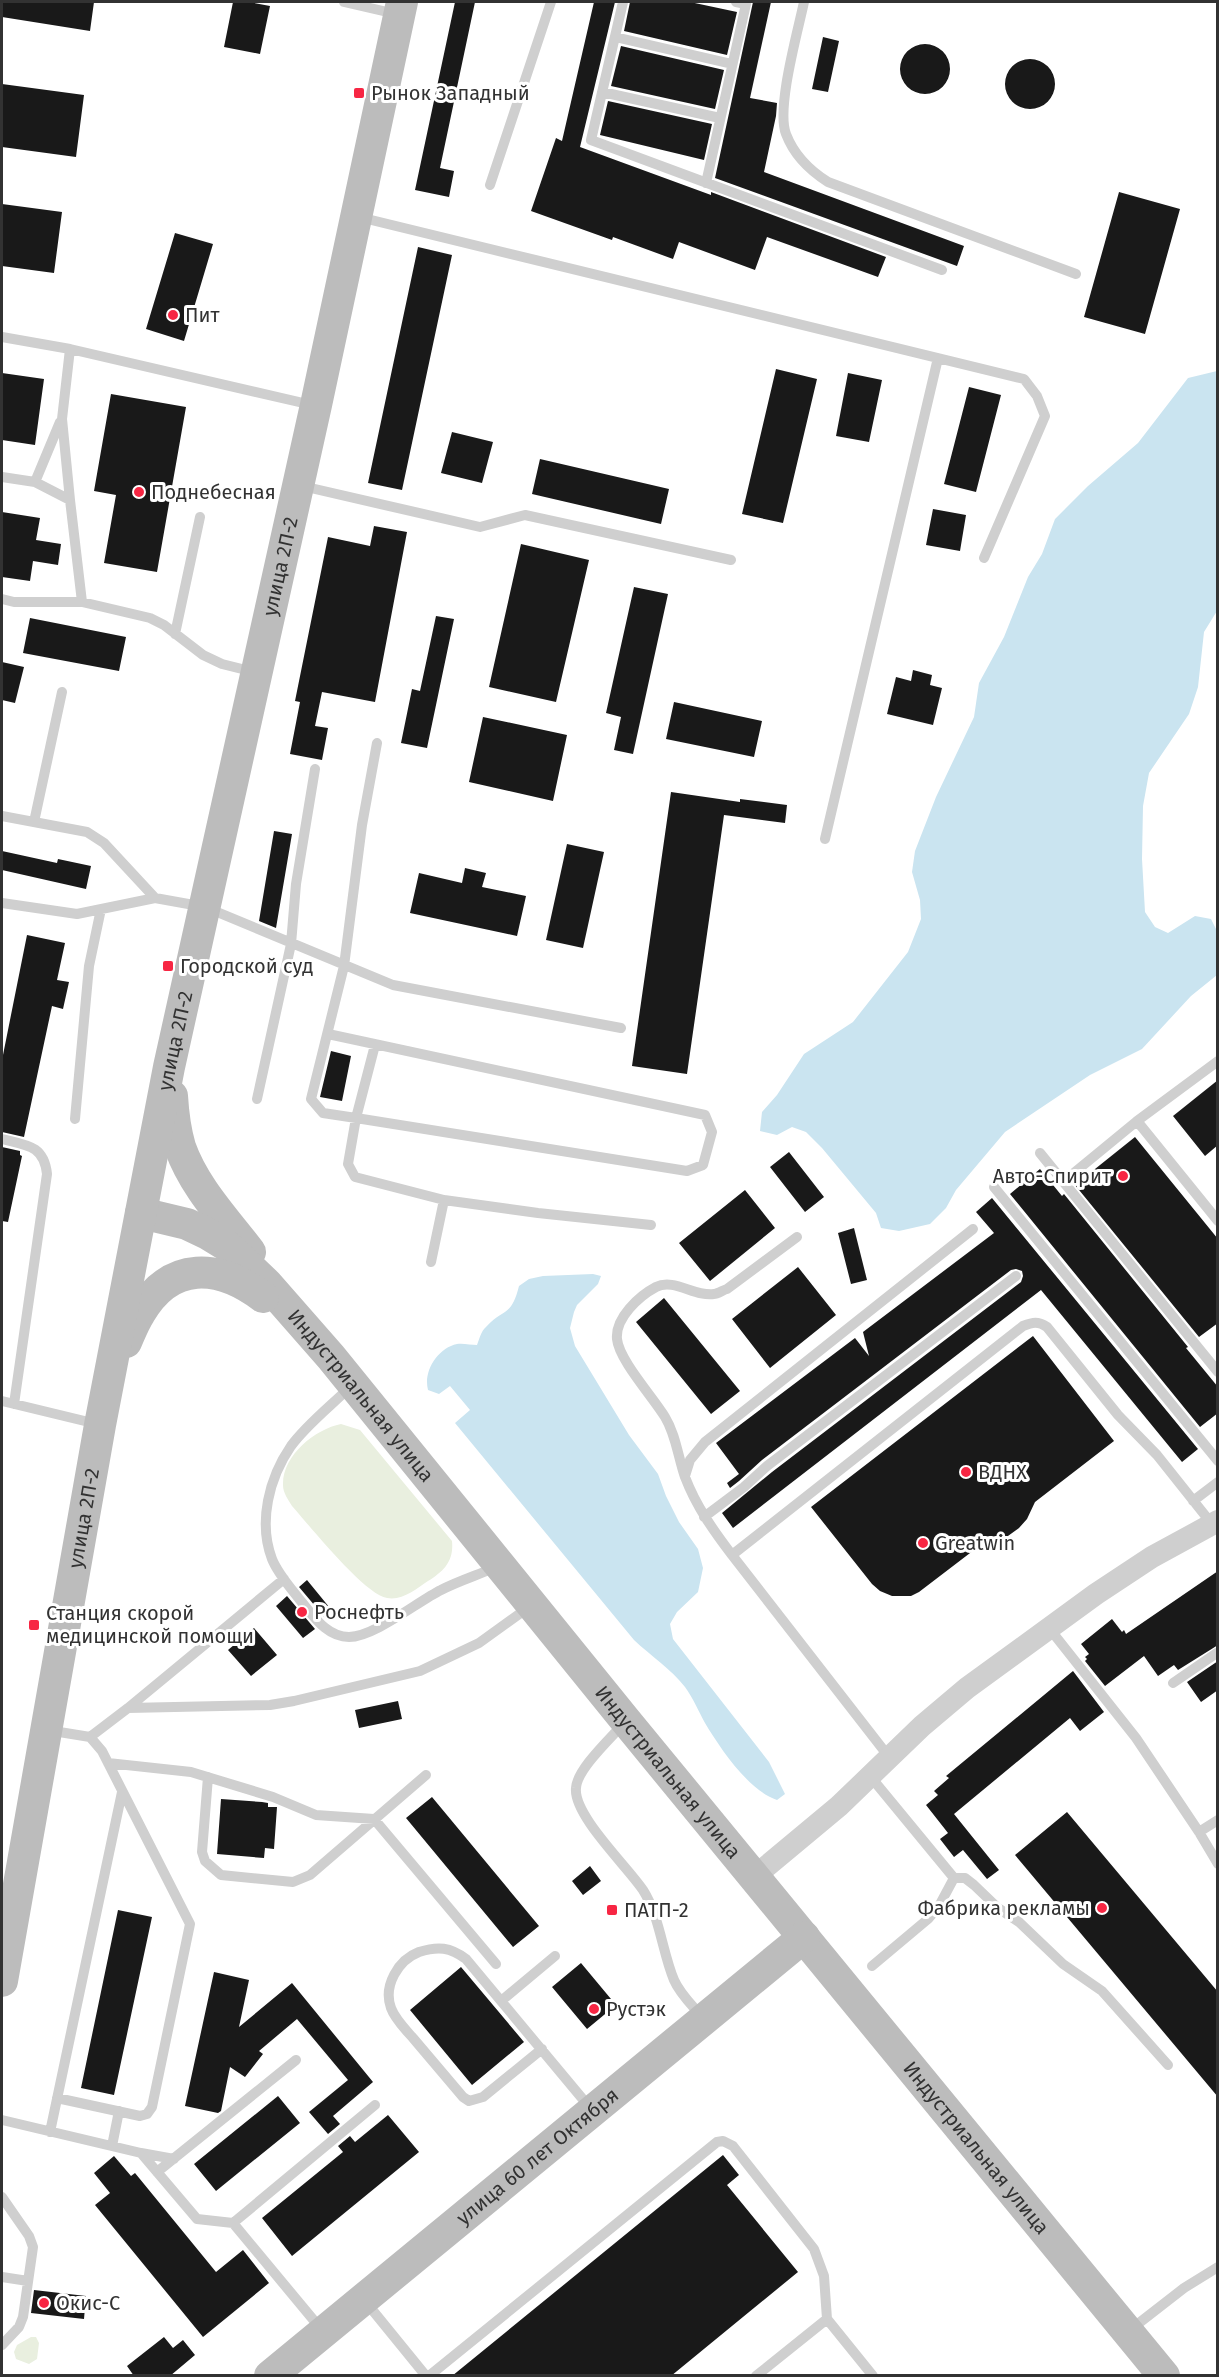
<svg xmlns="http://www.w3.org/2000/svg" width="1219" height="2377" font-family="'Fira Sans',sans-serif">
<style>
.green{fill:#e9efdf}
.water{fill:#cae4f0}
.building{fill:#191919}
.lines{fill:none;stroke-linecap:round;stroke-linejoin:round}
.lane{stroke:#cfcfcf;stroke-width:10}
.street{stroke:#cfcfcf;stroke-width:22}
.secondary{stroke:#bcbcbc;stroke-width:32}
.poi-dot{fill:#f72643;stroke:#fff;stroke-width:2}
.labels{text-anchor:middle;dominant-baseline:central;stroke-width:6;stroke-linejoin:round;paint-order:stroke}
.poi-label{font-size:20px;fill:#323232;stroke:#fff;text-anchor:start}
.street-label{font-size:20px;fill:#323232;stroke:#fff}
</style>
<rect width="100%" height="100%" fill="#fff"/>
<path class="green" d="M341,1424L360,1430L452,1541C454,1561 444,1571 428,1581C416,1589 402,1601 387,1598C365,1595 309,1525 292,1506C288,1499 283,1493 283,1485C282,1456 315,1429 341,1424Z
M31,2337H36L39,2343L37,2359L29,2364L16,2359L14,2352L17,2345Z"/>
<path class="water" d="M1217,371V611L1204,632L1198,687L1189,714L1149,773L1143,806L1142,859L1145,912L1155,927L1168,933L1195,916L1211,919L1217,931V975L1191,996L1142,1049L1090,1075L1005,1132L956,1190L946,1208L930,1224L899,1231L881,1228L876,1213L822,1148L806,1132L792,1127L777,1135L760,1131L762,1112L777,1095L804,1054L853,1022L908,952L921,919L920,900L912,872L915,851L936,797L974,717L979,683L1004,637L1028,577L1042,554L1055,519L1088,486L1138,443L1188,378Z
M593,1274L601,1276L598,1284L577,1305L574,1312L570,1328L575,1346L629,1435L658,1474L666,1496L679,1522L698,1549L703,1568L698,1592L677,1612L670,1624L673,1639L769,1762L785,1794L777,1800C749,1791 720,1748 705,1723C699,1712 693,1698 685,1687C671,1669 651,1656 634,1640L455,1423L470,1410L450,1386L439,1394L428,1390C423,1371 438,1348 457,1344C463,1343 471,1345 477,1345C479,1340 481,1331 486,1327C503,1308 511,1318 519,1286L529,1279L543,1276Z"/>
<path class="building" d="M2,2H94L90,31L2,17Z
M233,2H249L270,6L260,54L224,47Z
M455,2H475L440,168L454,171L449,197L415,190Z
M594,2H615L580,147L711,195V192L886,257L878,277L767,237L755,270L679,242L673,259L613,237L612,240L531,211L556,138L562,141Z
M630,2H690L737,12L727,55L624,31Z
M753,2H771L750,98L777,103L776,116L764,172L964,246L957,266L715,178Z
M823,37L839,41L828,92L812,89Z
M900 69a25 25 0 1 1 50 0a25 25 0 1 1-50 0Z
M621,46L724,70L715,109L611,86Z
M1005 84a25 25 0 1 1 50 0a25 25 0 1 1-50 0Z
M2,84L84,95L76,157L2,147Z
M608,101L712,124L704,160L600,135Z
M1119,192L1180,209L1145,334L1084,317Z
M2,204L62,212L54,273L2,266Z
M175,233L213,244L184,341L146,329Z
M418,247L452,255L402,490L368,483Z
M776,369L817,379L783,523L742,514Z
M2,373L44,379L35,445L2,440Z
M848,373L882,380L869,442L836,436Z
M969,387L1001,395L976,492L944,484Z
M111,394L186,407L157,572L104,563L116,495L94,491Z
M452,432L493,442L482,483L441,473Z
M540,459L669,489L661,524L532,494Z
M933,509L966,515L960,551L926,545Z
M2,512L40,518L36,540L61,544L58,565L33,561L30,581L2,577Z
M374,526L407,532L375,702L322,692L315,726L328,728L322,760L290,754L300,702L295,701L328,537L370,546Z
M521,544L589,560L556,702L489,687Z
M634,587L668,594L633,754L614,750L621,717L606,713Z
M436,616L454,619L427,748L401,743L412,689L420,691Z
M30,618L126,637L119,671L23,653Z
M2,662L24,667L15,703L2,700Z
M913,670L932,675L930,685L942,688L933,725L887,714L896,677L911,681Z
M674,702L762,721L754,757L666,739Z
M483,717L567,735L553,801L469,782Z
M671,792L740,802V799L787,805L785,823L724,815L687,1074L632,1066Z
M274,831L292,834L276,928L259,921Z
M567,844L604,852L583,948L546,940Z
M2,851L57,863L58,859L91,866L86,889L2,870Z
M465,868L486,873L482,887L526,896L517,936L410,913L419,873L462,883Z
M27,935L65,943L57,980L69,982L63,1009L52,1006L24,1137L2,1132V1060Z
M331,1051L351,1056L342,1101L320,1097Z
M1218,1080V1145L1205,1156L1173,1116Z
M1135,1137L1218,1239V1323L1199,1337L1075,1185Z
M2,1147L20,1151V1155L22,1156L8,1222L2,1221Z
M789,1152L824,1197L805,1212L770,1167Z
M1040,1169L1062,1196L1064,1194L1188,1347L1186,1348L1218,1387V1413L1200,1427L1010,1194Z
M745,1190L775,1228L710,1281L679,1243Z
M992,1198L1198,1449L1182,1462L1041,1290L733,1528L722,1513L772,1472L1021,1282L1023,1276L1022,1271L1016,1269L1011,1270L762,1460L739,1481L730,1488L727,1483L739,1474L716,1443L855,1338L869,1356L863,1332L994,1233L976,1212Z
M854,1228L867,1280L851,1284L838,1233Z
M798,1267L836,1315L770,1368L732,1319Z
M664,1298L740,1391L711,1414L636,1322Z
M1033,1336L1114,1441L1035,1502L1027,1519L1019,1528L1001,1541L992,1546L974,1550L919,1592L911,1596H892L880,1591L872,1584L811,1507Z
M1218,1571V1645L1178,1670L1174,1665L1158,1676L1144,1656L1105,1686L1085,1661L1087,1659L1085,1657L1089,1654L1081,1644L1112,1619L1122,1632L1124,1630L1126,1634Z
M307,1580L334,1613L326,1619L299,1587Z
M287,1596L315,1629L303,1638L276,1606Z
M254,1628L277,1655L251,1676L228,1650Z
M1218,1661V1690L1201,1702L1187,1682Z
M1073,1671L1104,1712L1080,1731L1070,1718L954,1814L999,1870L987,1879L963,1850L954,1857L940,1839L948,1833L926,1805L938,1795L934,1791L949,1778L946,1776Z
M398,1701L402,1719L359,1728L355,1710Z
M432,1797L539,1926L513,1947L406,1818Z
M221,1799L262,1802L268,1803V1807H277L274,1849L265,1848L264,1858L217,1854Z
M1067,1812L1218,1992V2097L1015,1855Z
M590,1866L601,1881L583,1895L572,1881Z
M118,1910L152,1917L114,2095L81,2088Z
M581,1963L616,2005L587,2029L552,1987Z
M461,1967L524,2042L472,2085L410,2010Z
M214,1972L249,1980L239,2027L292,1983L373,2082L333,2116L340,2124L328,2134L309,2112L348,2080L297,2019L259,2051L263,2054L245,2077L230,2067L221,2111L218,2113L185,2106Z
M278,2096L300,2123L216,2191L194,2164Z
M388,2115L419,2152L292,2256L262,2218L343,2152L338,2146L350,2136L355,2142Z
M723,2155L739,2175L727,2185L798,2272L671,2376H452Z
M114,2156L131,2176L135,2173L216,2272L243,2250L269,2283L203,2337L95,2205L110,2193L94,2173Z
M34,2290L86,2296L84,2319L31,2313Z
M164,2337L173,2348L183,2340L195,2355L170,2376H134L127,2366Z"/>
<g class="lines">
<path class="lane" d="M344,2L396,14
M623,2L591,140L942,270
M804,2C798,31 776,108 786,134C794,155 809,170 828,182L1076,274
M615,37L732,64
M602,92L720,118
M706,183L746,4L736,2
M490,185L551,2
M359,217L1024,379L1037,396L1045,416L984,558
M2,337L70,349
M2,477L35,482L70,500L62,419L70,349L312,405
M35,482L60,422
M302,486L480,527L525,515L731,560
M70,500L82,602
M2,599L14,602H82L150,618L164,625L203,655L222,664L254,672
M175,634L200,517
M2,816L87,832L104,843L155,898L205,907L393,985L621,1028
M34,822L62,692
M825,839L938,358
M2,903L77,914L155,898
M328,1034L705,1115L712,1132L703,1165L687,1171L356,1118L323,1113L311,1099L344,966L362,825L377,743
M375,1045L356,1118L348,1164L355,1177L444,1200L538,1213L651,1225
M257,1099L291,944L296,884L315,769
M75,1119L89,966L101,909
M1137,1121L1218,1221
M2,1139C26,1145 44,1145 47,1174L14,1404
M1040,1153L1218,1372
M1064,1181L1137,1121L1218,1061
M994,1187L1218,1461
M431,1262L444,1200
M352,1385C332,1405 307,1424 291,1446C269,1478 258,1522 272,1559C278,1574 290,1587 300,1600C313,1615 326,1637 349,1637C374,1637 417,1602 441,1590C458,1581 478,1575 496,1567
M2,1401L97,1424
M685,1476L690,1460L705,1442L973,1229
M1193,1501L1218,1482
M704,1517L744,1487L767,1466L1016,1276
M732,1555C713,1530 696,1506 685,1477C678,1457 676,1435 665,1417C653,1397 619,1360 617,1339C615,1318 639,1296 656,1287C674,1278 695,1297 714,1294C718,1294 723,1290 727,1289L797,1237
M1049,1628L1136,1738L1199,1832L1218,1864
M1173,1683L1218,1652
M128,1708L270,1705L294,1701L420,1671L479,1643L529,1607
M624,1723C611,1738 577,1769 576,1788C573,1815 627,1866 643,1890C660,1917 662,1951 674,1980C680,1994 692,2005 702,2017
M47,1730L90,1737L128,1708L284,1579
M889,1757L732,1555L1023,1326C1033,1322 1038,1321 1047,1327L1118,1415L1157,1455L1212,1524
M108,1763L191,1772L273,1797L316,1815L374,1819L496,1964
M870,1776L954,1878H965L974,1885L998,1908L1019,1922L1063,1964L1102,1991L1168,2065
M208,1777L202,1852L205,1861L221,1875L293,1882L310,1875L426,1775
M1199,1832L1218,1820
M872,1966L928,1919L939,1906L954,1878
M501,2001L555,1956
M542,2049L483,2097L469,2101L463,2097C447,2078 430,2058 413,2038C405,2029 395,2019 391,2008C383,1986 398,1960 419,1952C438,1946 450,1947 466,1959L591,2109
M57,2098L140,2116L147,2114L152,2107L190,1924L102,1751L90,1737
M2,2120L141,2153L197,2219L233,2223L321,2329
M50,2132L122,1792
M112,2146L119,2111
M141,2153L174,2159
M157,2172L296,2060
M2,2197L29,2236L33,2247L23,2317L19,2327L2,2345
M233,2223L375,2105
M2,2277L28,2281
M365,2301L426,2376
M1130,2330L1184,2288L1218,2267
M429,2376L717,2142L723,2141L733,2146L814,2249L824,2276L827,2319L873,2376
M756,2376L827,2319"/>
<path class="street" d="M755,1876L839,1806L922,1726L967,1688L1096,1594L1152,1557L1218,1521"/>
<g class="secondary">
<path d="M172,1096C173,1113 175,1130 180,1147C194,1187 225,1219 250,1252"/>
<path id="s1" d="M141,1213L187,1224L208,1234L226,1245L267,1284L331,1357L626,1721L1164,2376"/>
<path d="M126,1342C130,1333 134,1322 140,1313C171,1260 219,1264 263,1297"/>
<path id="s2" d="M2,1981L100,1425L169,1067L316,405L402,2"/>
<path id="s3" d="M270,2376L804,1937"/>
</g>
</g>
<g class="poi-dot">
<rect x="353" y="87" width="12" height="12" rx="3"/>
<circle cx="173" cy="315" r="6"/>
<circle cx="139" cy="492" r="6"/>
<rect x="162" y="960" width="12" height="12" rx="3"/>
<circle cx="1123" cy="1176" r="6"/>
<circle cx="966" cy="1472" r="6"/>
<circle cx="923" cy="1543" r="6"/>
<circle cx="302" cy="1612" r="6"/>
<rect x="28" y="1619" width="12" height="12" rx="3"/>
<circle cx="1102" cy="1908" r="6"/>
<rect x="606" y="1904" width="12" height="12" rx="3"/>
<circle cx="594" cy="2009" r="6"/>
<circle cx="44" cy="2303" r="6"/>
</g>
<g class="labels">
<g class="poi-label">
<text x="371" y="93">Рынок Западный</text>
<text x="185" y="315">Пит</text>
<text x="151" y="492">Поднебесная</text>
<text x="180" y="966">Городской суд</text>
<text x="1111" y="1176" text-anchor="end">Авто-Спирит</text>
<text x="978" y="1472">ВДНХ</text>
<text x="935" y="1543">Greatwin</text>
<text x="314" y="1612">Роснефть</text>
<text x="46" y="1613">Станция скорой<tspan x="46" dy="23">медицинской помощи</tspan></text>
<text x="1090" y="1908" text-anchor="end">Фабрика рекламы</text>
<text x="624" y="1910">ПАТП-2</text>
<text x="606" y="2009">Рустэк</text>
<text x="56" y="2303">Окис-С</text>
</g>
<g class="street-label">
<text stroke="none"><textPath href="#s2" startOffset="1442">улица 2П-2</textPath></text>
<text stroke="none"><textPath href="#s2" startOffset="956">улица 2П-2</textPath></text>
<text stroke="none"><textPath href="#s1" startOffset="294">Индустриальная улица</textPath></text>
<text stroke="none"><textPath href="#s2" startOffset="470">улица 2П-2</textPath></text>
<text stroke="none"><textPath href="#s1" startOffset="780">Индустриальная улица</textPath></text>
<text stroke="none"><textPath href="#s1" startOffset="1266">Индустриальная улица</textPath></text>
<text stroke="none"><textPath href="#s3" startOffset="346">улица 60 лет Октября</textPath></text>
</g>
</g>
<rect width="1219" height="2377" fill="none" stroke="#323232" stroke-width="6"/>
</svg>
